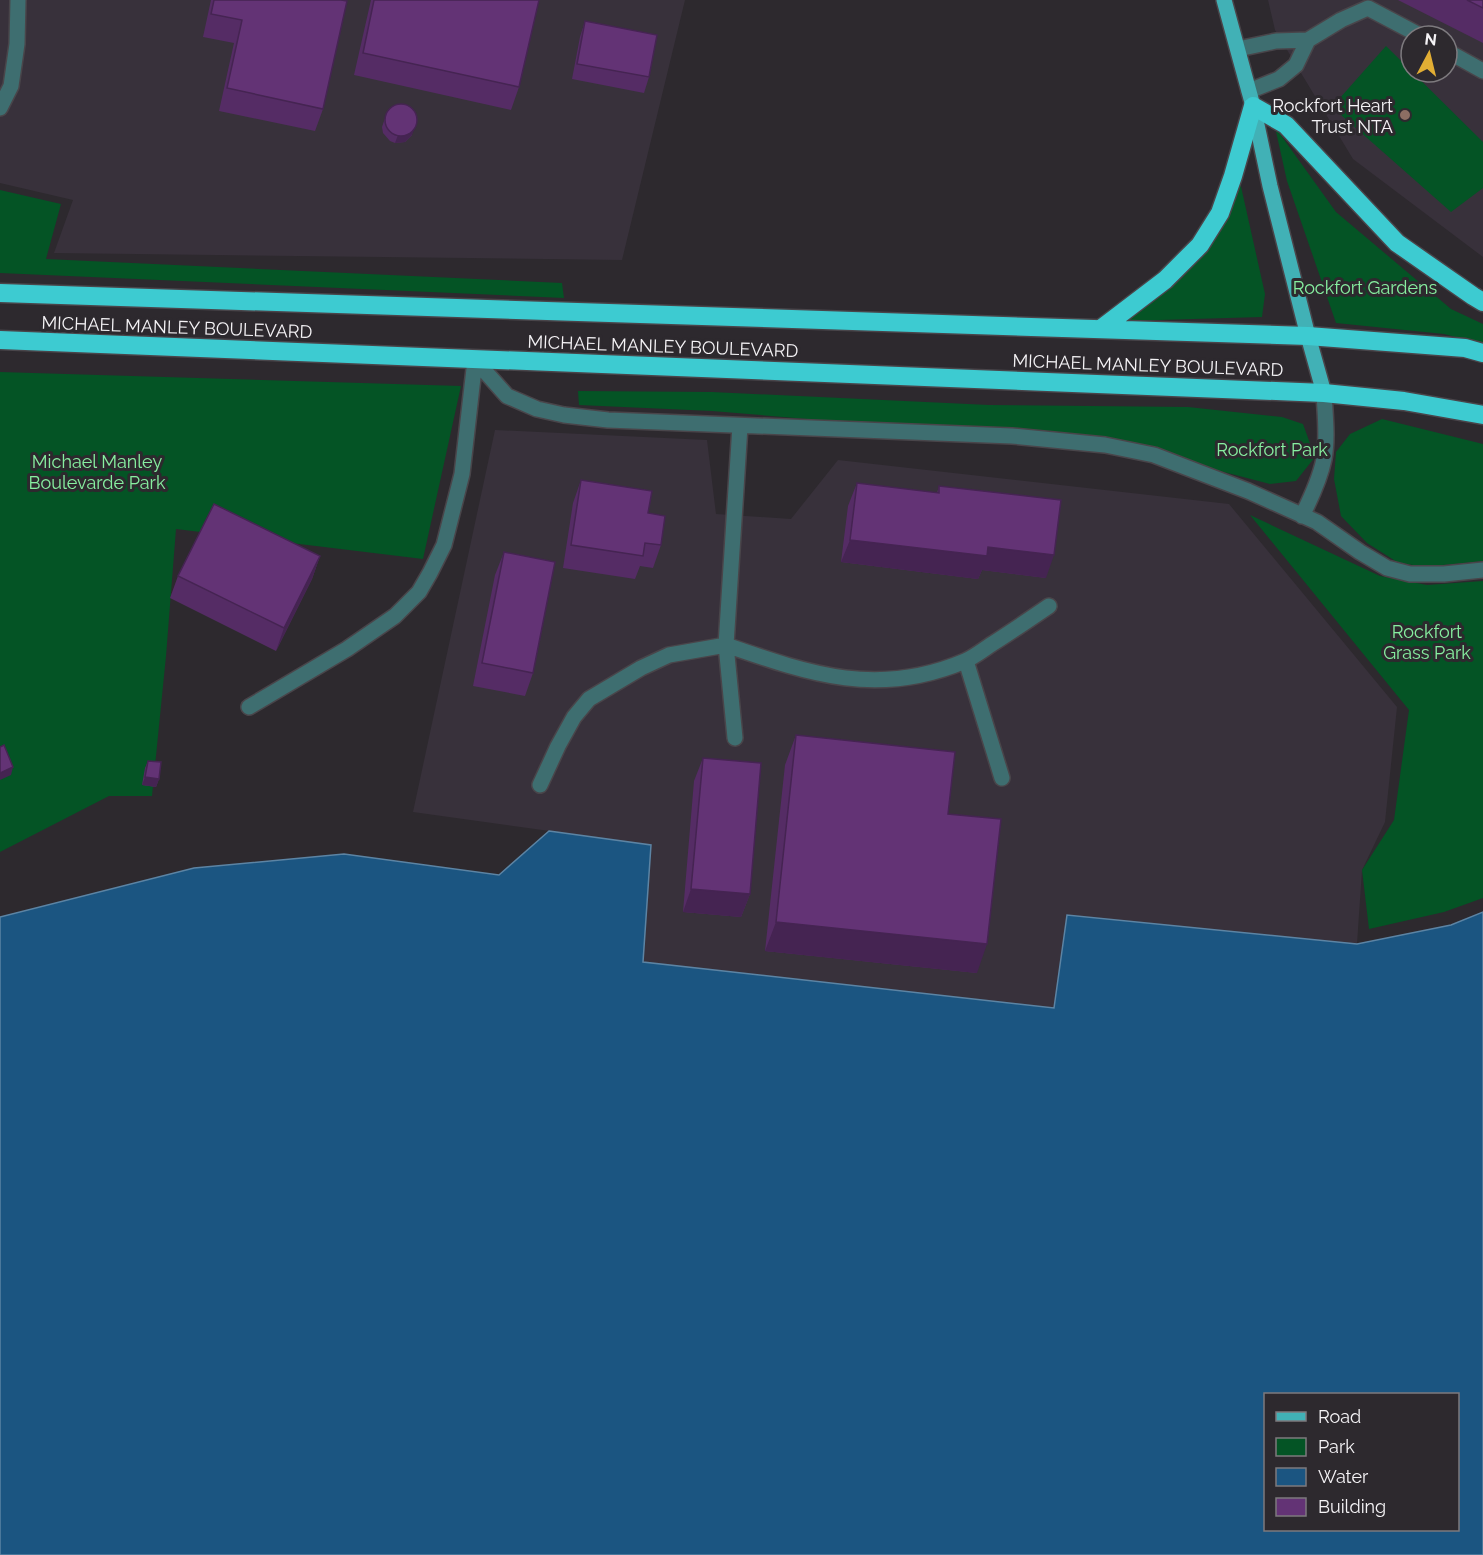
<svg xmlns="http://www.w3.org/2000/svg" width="1483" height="1555" font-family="Raleway,sans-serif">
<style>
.built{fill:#38313b;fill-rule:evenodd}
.green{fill:#045425}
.water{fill:#1b5581;stroke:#5c84a4;stroke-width:1.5;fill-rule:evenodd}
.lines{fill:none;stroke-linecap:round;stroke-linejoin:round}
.minor-casing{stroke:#49454a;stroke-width:18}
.major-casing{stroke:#49454a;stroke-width:18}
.highway-casing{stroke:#49454a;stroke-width:21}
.minor{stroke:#3e6e70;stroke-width:15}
.major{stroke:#41b1b6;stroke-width:15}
.highway{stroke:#3dcbd1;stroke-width:18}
.wall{fill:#552c65}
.shaded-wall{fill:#452452}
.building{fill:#633375;stroke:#452452;stroke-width:1.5}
.education-dot{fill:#8d6e63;stroke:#2d292e;stroke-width:2}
.labels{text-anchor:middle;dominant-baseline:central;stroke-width:6;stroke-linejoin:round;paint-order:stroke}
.poi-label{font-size:18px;fill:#f5f3f6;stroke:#2d292e;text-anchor:end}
.park-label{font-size:18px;fill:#87efa0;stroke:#2d292e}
.street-label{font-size:18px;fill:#f5f3f6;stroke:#2d292e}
</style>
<rect width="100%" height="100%" fill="#2d292e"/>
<path class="built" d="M0,0H685L622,260L54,253L73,200L0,183Z
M1268,0H1483V257L1353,159L1275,30ZM1411,36H1447V72H1411Z
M495,430L707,440L716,514L791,519L838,460L1229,504L1397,707L1385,822L1362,870L1357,944L1068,915L1054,1008L643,962L651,845L413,812Z"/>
<path class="green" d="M1386,46L1483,142V188L1451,212L1332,107Z
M1275,127L1336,212L1451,309L1483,324V344L1444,334L1336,323L1287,181Z
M1240,182L1265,294L1262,317L1125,321L1183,277L1214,240Z
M0,190L61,204L46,259L562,283L564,298L0,273Z
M0,372L461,386L423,559L176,529L166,656L152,796H109L0,852Z
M578,391L712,392L989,405L1188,407L1282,417L1303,424L1315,457L1296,481L1270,484L1220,471L1153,449L990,429L819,420L712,411L579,405Z
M1382,419L1483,444V561L1423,567L1397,562L1367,543L1341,516L1334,479L1336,452L1350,434Z
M1250,515L1380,576L1427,585L1483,581V898L1444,912L1369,929L1362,870L1394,820L1409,710Z"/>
<path class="water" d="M549,831L651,845L643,962L1054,1008L1067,915L1357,944L1451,925L1483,912V1555H0V917L194,868L344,854L499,875ZM1266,1394H1458V1530H1266Z"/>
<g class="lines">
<g class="minor-casing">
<path id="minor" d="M1238,49L1276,41L1308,40
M1447,51L1483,71
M1249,91L1279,79L1296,65L1308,40L1341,20L1368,8L1421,36
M0,108L11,86L17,44L18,0
M740,426L726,645C810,674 878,698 965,661C974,657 983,650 992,644C1011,632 1030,619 1049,606
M1302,516C1311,498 1320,479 1324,459C1328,438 1325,415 1324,393
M966,661L1002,778
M249,707L347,649L395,616L419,592L430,573L444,545L462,474L475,360L507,396L537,409L564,415L608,420L1012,436L1105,445L1154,455L1248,491L1317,522L1360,552L1387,568L1410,574H1444L1483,570
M540,785L558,746L574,717L589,699L641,668L669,655L726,645L735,738"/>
</g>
<g class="major-casing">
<path id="major" d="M1224,0L1253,106L1270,186L1308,336L1324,393"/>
</g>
<g class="highway-casing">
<path id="highway" d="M0,293L1308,336L1465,348L1483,353
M1102,328L1165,280L1200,245L1220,213L1233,176L1253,106L1286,125L1397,243L1473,296L1483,302
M0,340L1324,393L1404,401L1483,415"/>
</g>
<use href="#minor" class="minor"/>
<use href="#major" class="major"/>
<use href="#highway" class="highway"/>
</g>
<path class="wall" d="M211,0H341L323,109L315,131L219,111L234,43L203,37Z
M371,0H539L519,87L511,110L354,75Z
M1398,0H1483V43Z
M585,21L649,77L644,93L572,79L580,37Z
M386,115L412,135L405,142L395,143L390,141L383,133L382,127Z
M581,480L648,513L661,545L653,568L640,566L635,579L563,568L573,503Z
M857,483L937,493L939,486L1046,578L982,570L978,579L841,562L848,506Z
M504,552L533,673L525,696L473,686L495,575Z
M320,556L312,579L276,651L170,598L178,576Z
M796,735L948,814L977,973L765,951L785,765Z
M703,758L750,894L741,917L683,912L694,781Z
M148,761L159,779L156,787L142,785L145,768Z"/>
<path class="shaded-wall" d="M415,127L412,135L405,142L395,143L398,135Z
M850,540L988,547L1054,555L1046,578L982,570L978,579L841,562Z
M320,556L312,579L276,651L284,628Z
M13,767L11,775L0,780V773Z
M145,777L159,779L156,787L142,785Z
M691,889L750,894L741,917L683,912Z
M776,922L987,944L977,973L765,951Z"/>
<path class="building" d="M214,0H341L347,1L323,109L227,88L242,20L211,14Z
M374,0H539L519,87L363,53Z
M1467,0H1483V8Z
M585,21L657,35L649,77L577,64Z
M385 120a16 16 0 1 1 32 0a16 16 0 1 1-32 0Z
M581,480L652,491L648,513L665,516L661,545L645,543L643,556L571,545Z
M857,483L939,493V486L1061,500L1054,555L988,547L987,556L850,540Z
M214,504L320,556L284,628L178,576Z
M504,552L555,562L533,673L482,663Z
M796,735L955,752L948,814L1001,819L987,944L776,922Z
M4,745L13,767L0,773V747Z
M703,758L761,763L750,894L691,889Z
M148,761L161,762L159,779L145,777Z"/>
<circle class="education-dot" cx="1405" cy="115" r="6"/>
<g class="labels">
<g class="poi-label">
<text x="1393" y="105">Rockfort Heart<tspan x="1393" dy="21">Trust NTA</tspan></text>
</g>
<g class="park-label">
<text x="1365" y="287">Rockfort Gardens</text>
<text x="1272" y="449">Rockfort Park</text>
<text x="97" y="461">Michael Manley<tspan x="97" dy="21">Boulevarde Park</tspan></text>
<text x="1427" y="631">Rockfort<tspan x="1427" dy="21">Grass Park</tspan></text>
</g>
<g class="street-label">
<text transform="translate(177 327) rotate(2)">MICHAEL MANLEY BOULEVARD</text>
<text transform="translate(663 346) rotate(2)">MICHAEL MANLEY BOULEVARD</text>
<text transform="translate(1148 365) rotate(2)">MICHAEL MANLEY BOULEVARD</text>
</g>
</g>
<rect x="1264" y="1393" width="195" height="138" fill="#2d292e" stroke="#7d7a7e" stroke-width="1.5"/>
<rect x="1276" y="1412" width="30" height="9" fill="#41b1b6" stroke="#7d7a7e" stroke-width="1.5"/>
<text x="1318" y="1423" font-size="18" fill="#f5f3f6">Road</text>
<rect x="1276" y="1438" width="30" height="18" fill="#045425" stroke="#7d7a7e" stroke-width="1.5"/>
<text x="1318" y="1453" font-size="18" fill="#f5f3f6">Park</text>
<rect x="1276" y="1468" width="30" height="18" fill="#1b5581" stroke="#7d7a7e" stroke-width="1.5"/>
<text x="1318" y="1483" font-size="18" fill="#f5f3f6">Water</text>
<rect x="1276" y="1498" width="30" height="18" fill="#633375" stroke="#7d7a7e" stroke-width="1.5"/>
<text x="1318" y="1513" font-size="18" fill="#f5f3f6">Building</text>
<g transform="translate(1429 54) rotate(7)"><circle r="28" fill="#2d292e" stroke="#7d7a7e" stroke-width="1.5"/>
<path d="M0-4.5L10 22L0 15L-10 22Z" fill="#e2ae34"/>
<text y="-9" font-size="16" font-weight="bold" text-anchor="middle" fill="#f5f3f6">N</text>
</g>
</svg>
